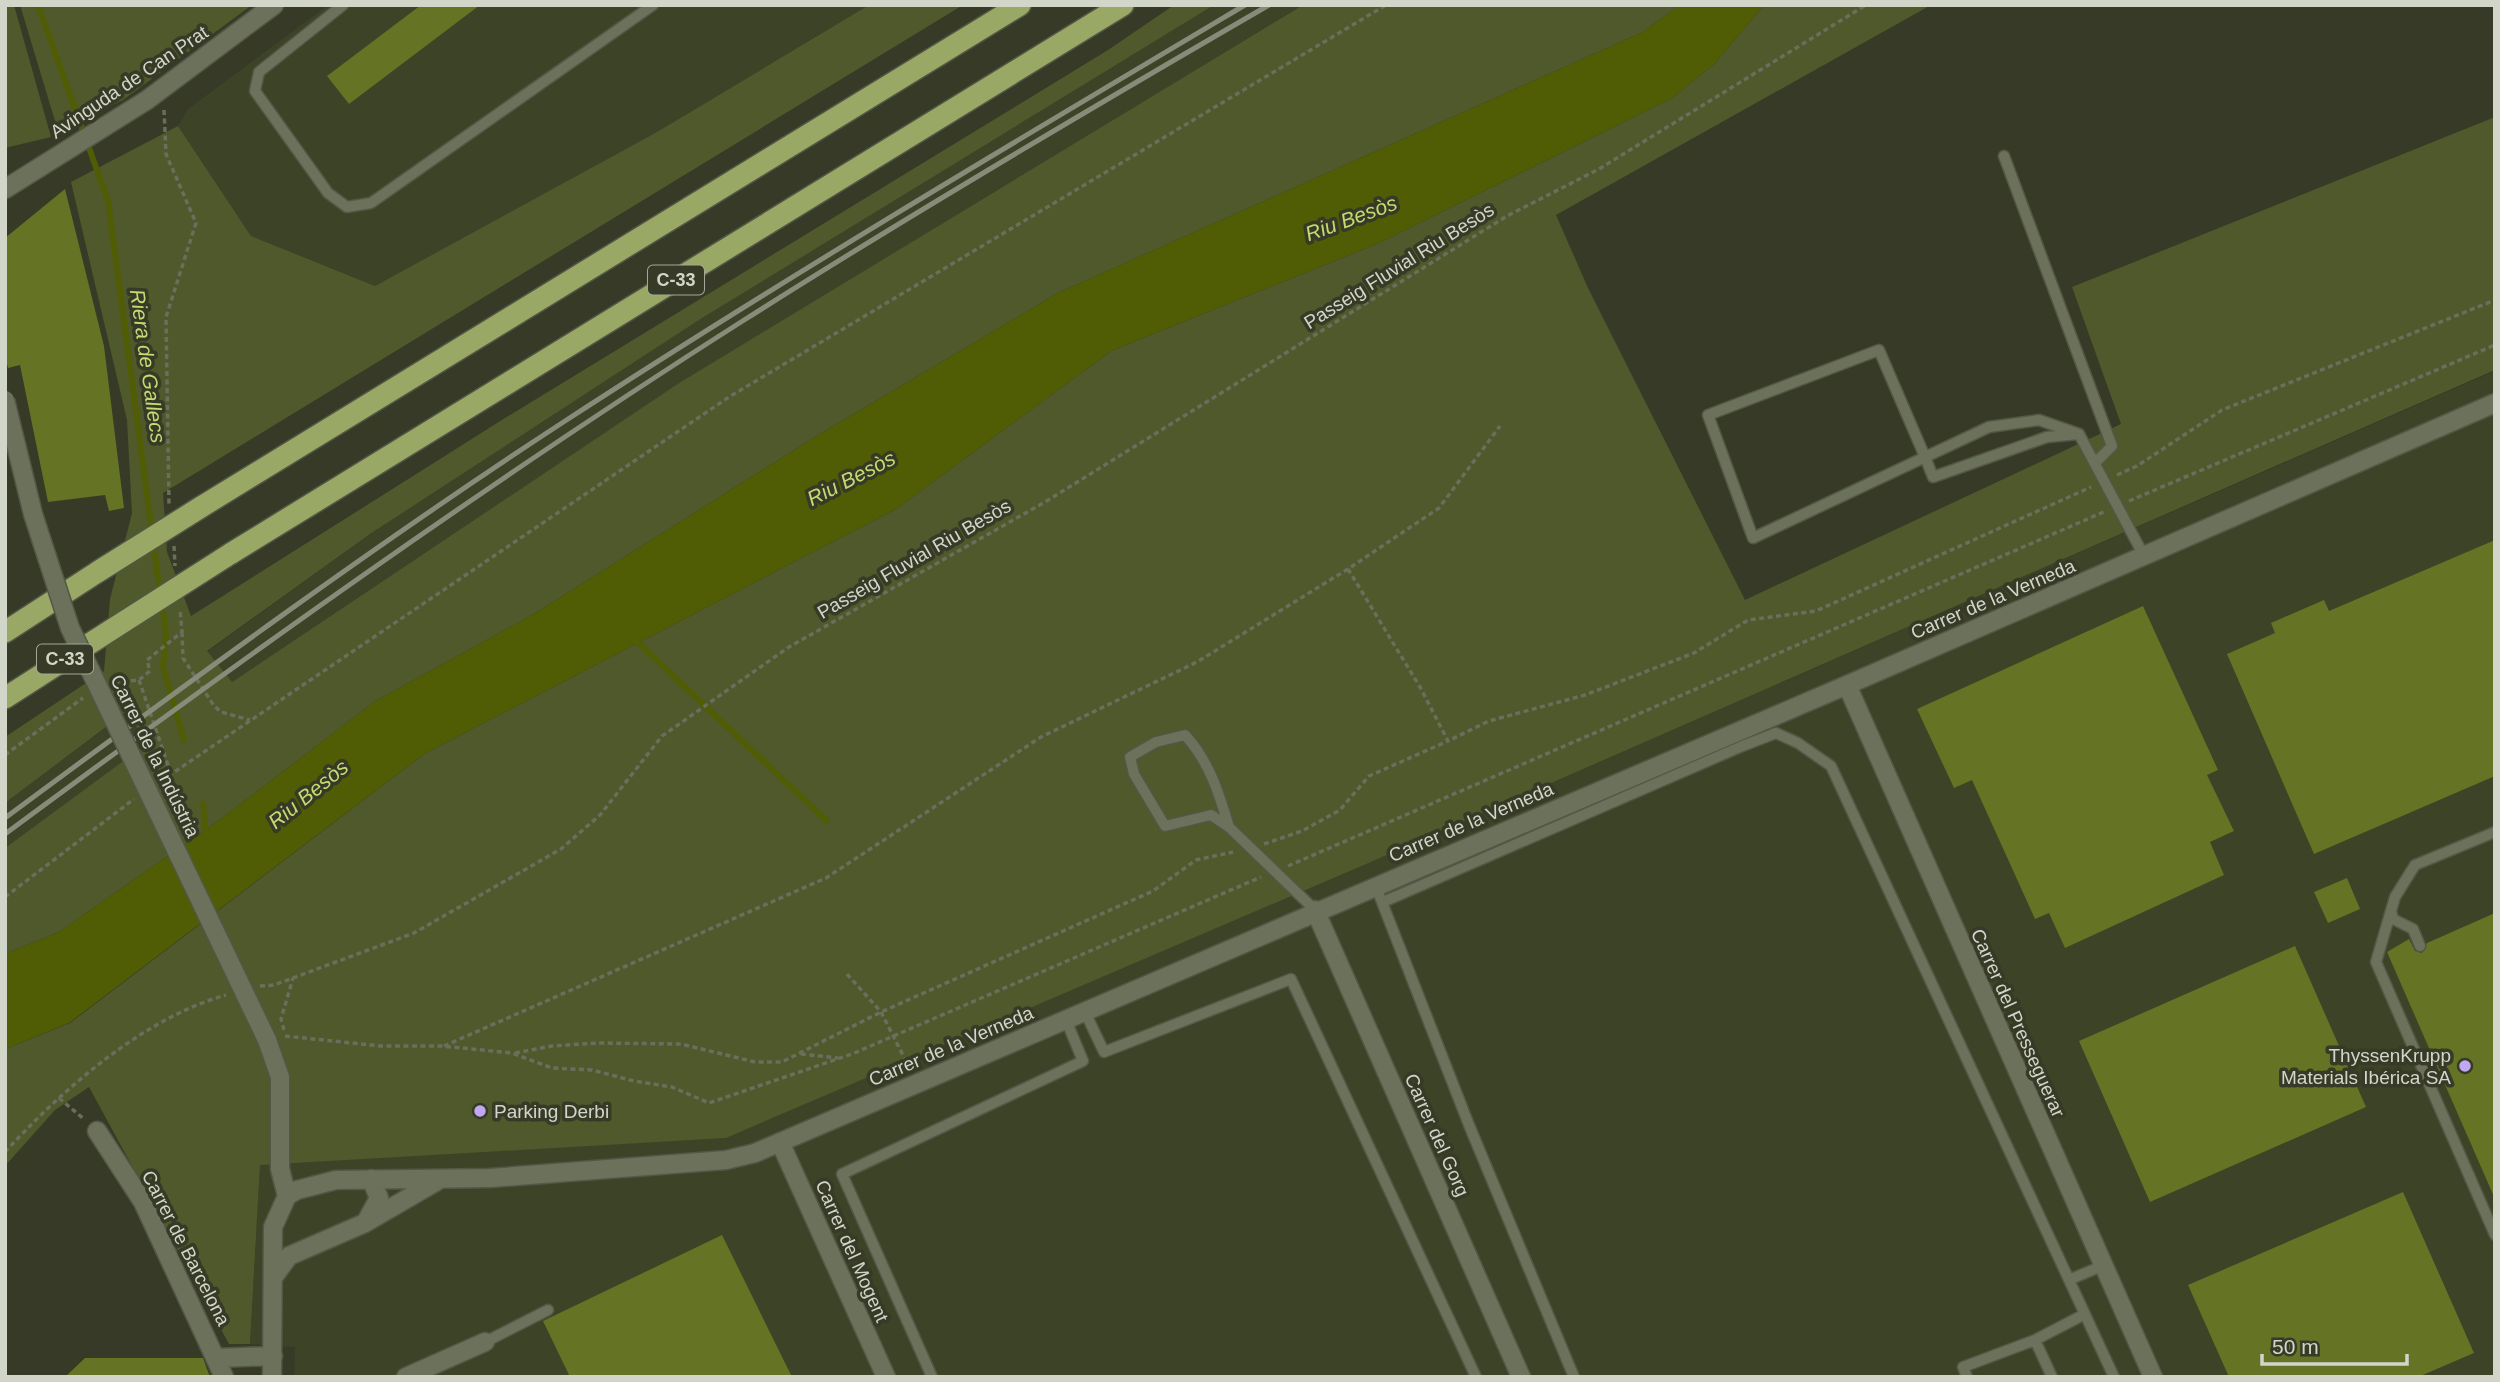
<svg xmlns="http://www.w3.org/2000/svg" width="2500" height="1382" font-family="Arial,sans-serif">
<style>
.built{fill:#3d4327}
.green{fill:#4f592b}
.water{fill:#505d05}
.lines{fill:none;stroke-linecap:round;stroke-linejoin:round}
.stream{stroke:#505d05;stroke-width:6}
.building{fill:#647324}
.lane-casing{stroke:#535746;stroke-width:13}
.street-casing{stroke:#535746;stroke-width:21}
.highway-casing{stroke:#535746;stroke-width:24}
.path{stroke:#6a6e5c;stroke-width:3.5;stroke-dasharray:5 3.5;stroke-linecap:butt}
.lane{stroke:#6b715a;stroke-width:10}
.street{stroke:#6b715a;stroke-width:18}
.highway{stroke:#99a865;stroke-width:21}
.rail{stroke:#878b7a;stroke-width:5}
.street-bridge-casing{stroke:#535746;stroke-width:21;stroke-linecap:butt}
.highway-bridge-casing{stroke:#535746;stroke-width:24;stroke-linecap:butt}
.street-bridge{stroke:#6b715a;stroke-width:18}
.highway-bridge{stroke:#99a865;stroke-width:21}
.poi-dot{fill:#c1a8f3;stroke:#363a26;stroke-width:2.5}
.labels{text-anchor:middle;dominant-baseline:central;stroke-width:7;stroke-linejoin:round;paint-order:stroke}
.shield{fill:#363a26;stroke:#a3a798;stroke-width:2}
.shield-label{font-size:18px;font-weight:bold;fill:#d2d6c9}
.street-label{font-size:19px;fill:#d2d6c9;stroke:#363a26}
.poi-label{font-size:19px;fill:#d2d6c9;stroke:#363a26;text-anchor:end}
.water-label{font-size:21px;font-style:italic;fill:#c5da71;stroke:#363a26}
</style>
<rect width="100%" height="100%" fill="#363a26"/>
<path class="built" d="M328,5H869L657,132L375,286L251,236L178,126L188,109Z
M1214,5H1303L679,383L232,682L207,652L370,534L699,320Z
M2495,371V1377H294L295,1347L250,1344L260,1164L726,1138L1364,865Z
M127,712L148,744L5,848V803Z"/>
<path class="green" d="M5,5H14L51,137L5,148Z
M20,5H252L123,100L58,131Z
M869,5H963L163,493L167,552L191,616L505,418L1108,50L1174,5H1214L699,320L370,534L207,651L232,682L679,383L1303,5H1680L1643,32L1058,293L815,437L534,614L374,702L221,819L59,932L5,954V848L148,743L126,712L5,803V737L104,671L110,599L132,513L127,420L71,182L178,126L251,236L375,286L657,132Z
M1764,5H1931L1556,215L1588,288L1745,600L2121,424L2072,287L2495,117V370L1364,865L726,1138L260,1165L250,1344H229L89,1087L55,1110L5,1166V1049L70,1023L424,754L896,509L1111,351L1379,243L1672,98L1714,64Z"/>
<path class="water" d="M1680,5H1764L1714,64L1672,98L1379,243L1111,351L896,509L424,754L69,1023L5,1049V954L59,932L221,819L374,702L534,614L815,437L1058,293L1643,32Z"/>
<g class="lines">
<path class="stream" d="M38,5L108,201L160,593
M162,604L166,635L163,667L184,740
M632,637L827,821
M203,804L206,837"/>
</g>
<path class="building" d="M421,5H480L349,104L327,76Z
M65,189L104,346L124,508L109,511L105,495L48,502L20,365L8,368L5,356V238Z
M2495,540V776L2314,854L2227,654L2275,633L2271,623L2324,600L2329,611Z
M2143,606L2218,770L2207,775L2234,831L2210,842L2224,875L2065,948L2049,913L2035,919L1972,780L1954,788L1917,709Z
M2347,878L2360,909L2328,923L2314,892Z
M2495,913V1199L2387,952L2409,939L2415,951L2422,953L2427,943Z
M2295,946L2366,1107L2150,1202L2079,1041Z
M2403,1192L2474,1353L2418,1377H2229L2188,1285Z
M722,1235L792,1377H570L543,1321Z
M85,1358H203L210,1377H65Z"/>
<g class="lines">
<g class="lane-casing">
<path id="lane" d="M343,5L259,72L255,91L328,193L347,207L371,203L653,5
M2004,156L2112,446L2095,463
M2079,434L2144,556
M1925,457L1933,477L2047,437L2079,434L2039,420L1989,427L1753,538L1708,415L1879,350L1925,457
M1229,827C1219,793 1209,761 1185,735L1156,742L1130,757L1134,774L1165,826L1211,815L1229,827L1315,910
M2495,832L2415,865L2395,897L2376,962L2495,1235
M1380,897L1469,1125L1574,1377
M1383,902L1740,747L1776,733L1798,743L1831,766L2114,1377
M2391,911L2393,919L2413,929L2420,946
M1085,1012L1104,1052L1291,979L1476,1377
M2071,1279L2102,1266
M2035,1340L2052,1377
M485,1342L548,1310
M932,1377L842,1174L1083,1061L1066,1020
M1967,1377L1963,1367L2035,1340L2085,1314"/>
</g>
<g class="street-casing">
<path id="street" d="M5,189L147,100L274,5
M1847,685L2153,1377
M1315,910L1521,1377
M267,1040L280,1077V1169L287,1196
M97,1131L143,1202L224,1377
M780,1142L886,1377
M367,1220L379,1198L371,1179
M275,1275L289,1256L365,1223L439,1180
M217,1358L273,1356
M272,1377L273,1227L287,1196L297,1190L336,1180L490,1178L726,1160L755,1153L1847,685L2495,403
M406,1377L485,1342"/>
</g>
<g class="highway-casing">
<path id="highway" d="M201,507L1020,5
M230,554L1123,5
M5,632L99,571
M5,698L125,621"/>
</g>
<path class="path" d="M164,110L166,154L196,223L166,317L169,504
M2117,475L2137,466L2222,410L2495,300
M2129,501L2495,345
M174,546L175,566
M1348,569L1420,687L1448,741L1489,721L1585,695L1694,653L1748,620L1816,611L2091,487
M182,632L183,658L214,706L221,712L250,720
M139,680L171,774
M114,682L139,680L150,671L147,660L182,632L180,609
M5,755L83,698
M161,781L729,397L1386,5
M1264,844L1302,831L1340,810L1369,776L1448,741
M1288,866L2106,511
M5,897L134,799
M847,974L881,1012L910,1069
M260,986L274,985L414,933L561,849L600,815L662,736L789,647L1045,502L1507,216L1599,169L1866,5
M284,1030L281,1019L293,978
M285,1036L381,1046H442L512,1053L552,1068L592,1070L634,1081L672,1087L709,1103L852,1054L1261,877
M444,1046L826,878L1041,737L1197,662L1348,569L1439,508L1500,426
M515,1053L552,1046L599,1043L681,1044L755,1062H782L881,1012L1153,891L1196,860L1233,852
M801,1054L838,1058
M59,1098L85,1120
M5,1152C62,1090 143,1018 226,995"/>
<use href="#lane" class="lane"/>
<use href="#street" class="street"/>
<use href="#highway" class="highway"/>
<path class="rail" d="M5,818C189,682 373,546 565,421C788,276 1016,141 1245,5
M5,834C246,656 489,482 741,322C914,212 1091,108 1269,5"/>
<g class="street-bridge-casing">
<path id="street-bridge" d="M5,400L33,514L70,628L267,1040"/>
</g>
<g class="highway-bridge-casing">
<path id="highway-bridge" d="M99,571L201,507
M125,621L230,554"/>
</g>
<use href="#street-bridge" class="street-bridge"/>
<use href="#highway-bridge" class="highway-bridge"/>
</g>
<g class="poi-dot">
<circle cx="2465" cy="1066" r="7"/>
<circle cx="480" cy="1111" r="7"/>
</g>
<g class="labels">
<g class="shield">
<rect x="648" y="265.5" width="56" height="29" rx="5"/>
<rect x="37" y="644.5" width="56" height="29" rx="5"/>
</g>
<g class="shield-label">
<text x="676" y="280">C-33</text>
<text x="65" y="659">C-33</text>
</g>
<g class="street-label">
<text transform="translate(129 82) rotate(-34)">Avinguda de Can Prat</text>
<text transform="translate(1399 266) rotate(-32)">Passeig Fluvial Riu Besòs</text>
<text transform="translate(914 559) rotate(-30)">Passeig Fluvial Riu Besòs</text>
<text transform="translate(1993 599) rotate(-23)">Carrer de la Verneda</text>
<text transform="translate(155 756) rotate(64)">Carrer de la Indústria</text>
<text transform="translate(1471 822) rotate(-23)">Carrer de la Verneda</text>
<text transform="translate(2018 1023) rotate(66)">Carrer del Presseguerar</text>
<text transform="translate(951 1046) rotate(-23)">Carrer de la Verneda</text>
<text transform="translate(1437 1135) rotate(66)">Carrer del Gorg</text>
<text transform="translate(186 1248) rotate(63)">Carrer de Barcelona</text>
<text transform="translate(852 1251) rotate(66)">Carrer del Mogent</text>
</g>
<g class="poi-label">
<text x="2451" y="1055">ThyssenKrupp<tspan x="2451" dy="22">Materials Ibérica SA</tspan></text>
<text x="494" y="1111" text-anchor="start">Parking Derbi</text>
</g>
<g class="water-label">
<text transform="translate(1351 218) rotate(-20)">Riu Besòs</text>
<text transform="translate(148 366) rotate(82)">Riera de Gallecs</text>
<text transform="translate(851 478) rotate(-27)">Riu Besòs</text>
<text transform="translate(308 794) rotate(-39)">Riu Besòs</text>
</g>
</g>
<rect width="2500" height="1382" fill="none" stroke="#d2d6c9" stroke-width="14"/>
<path d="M2262 1354v10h145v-10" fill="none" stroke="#d2d6c9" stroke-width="3.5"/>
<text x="2272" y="1354" font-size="21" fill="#d2d6c9" stroke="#363a26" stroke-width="5" paint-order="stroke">50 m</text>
</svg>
